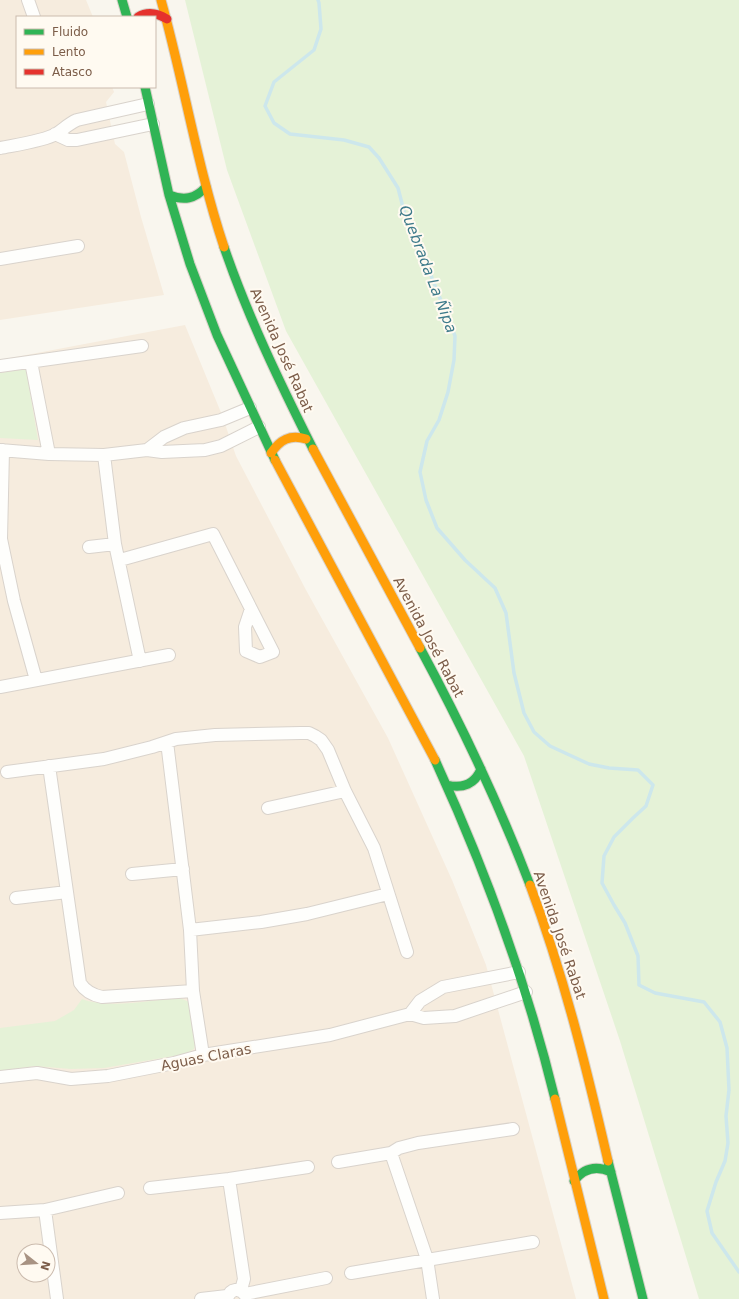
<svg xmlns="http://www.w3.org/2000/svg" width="739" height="1299" font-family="'DejaVu Sans',sans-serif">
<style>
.residential{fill:#f6ecde;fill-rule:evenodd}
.green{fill:#e5f2d7}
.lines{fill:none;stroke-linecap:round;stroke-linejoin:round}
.stream{stroke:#cde7ec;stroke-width:3.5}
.street-casing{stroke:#d9d3cc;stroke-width:14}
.fast-casing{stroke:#d9d2c9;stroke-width:11}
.slow-casing{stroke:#d9d2c9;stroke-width:11}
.jam-casing{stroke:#d9d2c9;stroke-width:11}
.street{stroke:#fefefc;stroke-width:12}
.fast{stroke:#30b455;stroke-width:9}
.slow{stroke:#ff9f0a;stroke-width:9}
.jam{stroke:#e5322d;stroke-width:9}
.labels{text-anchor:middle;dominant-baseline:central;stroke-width:4;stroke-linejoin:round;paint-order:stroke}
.street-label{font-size:14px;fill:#7c5d49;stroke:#fffaf1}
.water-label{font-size:15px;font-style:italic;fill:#3d7a8a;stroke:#fffaf1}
</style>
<rect width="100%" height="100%" fill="#f9f6ee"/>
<path class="residential" d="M0,0H86L93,17H17V87H112L114,92L106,102L115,144L124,152L141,217L164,295L0,320Z
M185,325L222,415L236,456L306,590L388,738L452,880L486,965L576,1299H0V360ZM24,1251H48V1275H24Z"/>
<path class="green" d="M185,0H739V1299H699L620,1041L524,756L286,331L227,170Z
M26,369L38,440L0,438V373Z
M180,998L189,1002L196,1041L194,1049L185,1054L104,1068L71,1069L35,1066L0,1071V1028L55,1021L74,1010L82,999C108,1009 152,1000 180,998Z"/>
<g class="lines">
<path class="stream" d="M318,0L319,3L321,29L314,50L274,82L265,106L274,123L290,134L344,140L369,147L379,158L398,188L405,215L426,263L455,336L454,360L448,392L439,420L427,441L420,472L426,500L437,528L465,560L495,588L506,613L514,673L524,713L534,732L550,746L589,764L609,768L638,770L653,785L646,806L633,818L614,837L604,856L602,883L614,905L625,923L638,956L639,985L655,993L704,1002L720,1022L727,1048L729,1090L726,1116L728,1143L725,1161L716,1182L707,1211L712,1233L739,1272"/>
<g class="street-casing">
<path id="street" d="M28,0L34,17
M55,134L68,140H77L153,124
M0,148C15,145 44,141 56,134C64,129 68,124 77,120L148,104
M0,259L78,246
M31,362L49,454
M0,366L142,346
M0,450L49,454L104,455L147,450L162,452L205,450L221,446L259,427
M3,450L1,539L14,601L36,680
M147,450L164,437L184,428L221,420L250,408
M104,455L115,544L140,661
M89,547L115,544
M120,560L213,534L273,652L260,657L246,651L245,627L251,609
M0,687L169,655
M167,742L190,930L193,991L203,1055
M49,766L80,983C85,991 92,995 102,997L193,991
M7,772L104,759L152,747L176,739L215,735L301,733H309L315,736L321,740L328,750L345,791L374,848L407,952
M268,808L345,791
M132,874L183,869
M16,898L67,892
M190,930L261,922L307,914L388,894
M410,1014L420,1001L443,987L519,972
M0,1077L37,1073L71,1079L108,1076L174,1063L203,1055L330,1035L410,1014L424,1018L455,1016L526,992
M391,1153L427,1259L433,1299
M338,1162L391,1153L399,1148L418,1143L513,1129
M229,1179L244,1279L241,1290
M150,1188L229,1179L308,1167
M45,1210L57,1299
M0,1213L45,1210L118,1193
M351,1273L533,1242
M245,1294L326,1278
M201,1299L227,1296
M227,1299C230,1288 240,1287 246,1296"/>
</g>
<g class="fast-casing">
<path id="fast" d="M122,0L127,17
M145,87L169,195L190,264L217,335L275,460
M169,195C184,201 195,199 206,187
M224,247C248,317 280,383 313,449
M420,648C461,724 499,804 530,885
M435,760C486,871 526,980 555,1099
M447,785C463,789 475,784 481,769
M608,1161L643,1299
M574,1181C584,1168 596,1165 611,1172"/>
</g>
<g class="slow-casing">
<path id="slow" d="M161,0C184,82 197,166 224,247
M313,449L420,648
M271,453C280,440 290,434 306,439
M275,460L435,760
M530,885C564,976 586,1066 608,1161
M555,1099L604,1299"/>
</g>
<g class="jam-casing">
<path id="jam" d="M138,17C148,11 157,13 167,19"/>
</g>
<use href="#street" class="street"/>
<use href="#fast" class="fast"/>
<use href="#slow" class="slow"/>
<use href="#jam" class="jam"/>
</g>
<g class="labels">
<g class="street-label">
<text transform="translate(282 350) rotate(66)">Avenida José Rabat</text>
<text transform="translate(429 637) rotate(62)">Avenida José Rabat</text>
<text transform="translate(560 935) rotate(71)">Avenida José Rabat</text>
<text transform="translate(206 1057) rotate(-11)">Aguas Claras</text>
</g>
<g class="water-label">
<text transform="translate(428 269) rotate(69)">Quebrada La Ñipa</text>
</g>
</g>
<rect x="16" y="16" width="140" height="72" fill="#fffaf1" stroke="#cbbbae"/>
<rect x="24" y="29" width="20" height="6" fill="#30b455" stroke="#cbbbae"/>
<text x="52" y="36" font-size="12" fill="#7c5d49">Fluido</text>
<rect x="24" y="49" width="20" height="6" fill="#ff9f0a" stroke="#cbbbae"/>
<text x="52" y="56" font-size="12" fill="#7c5d49">Lento</text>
<rect x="24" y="69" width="20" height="6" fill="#e5322d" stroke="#cbbbae"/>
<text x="52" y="76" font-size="12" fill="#7c5d49">Atasco</text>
<g transform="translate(36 1263) rotate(107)"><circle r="19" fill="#fffaf1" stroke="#cbbbae"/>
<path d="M0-3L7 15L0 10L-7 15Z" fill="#a89383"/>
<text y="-6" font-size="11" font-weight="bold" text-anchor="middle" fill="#7c5d49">N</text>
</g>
</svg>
